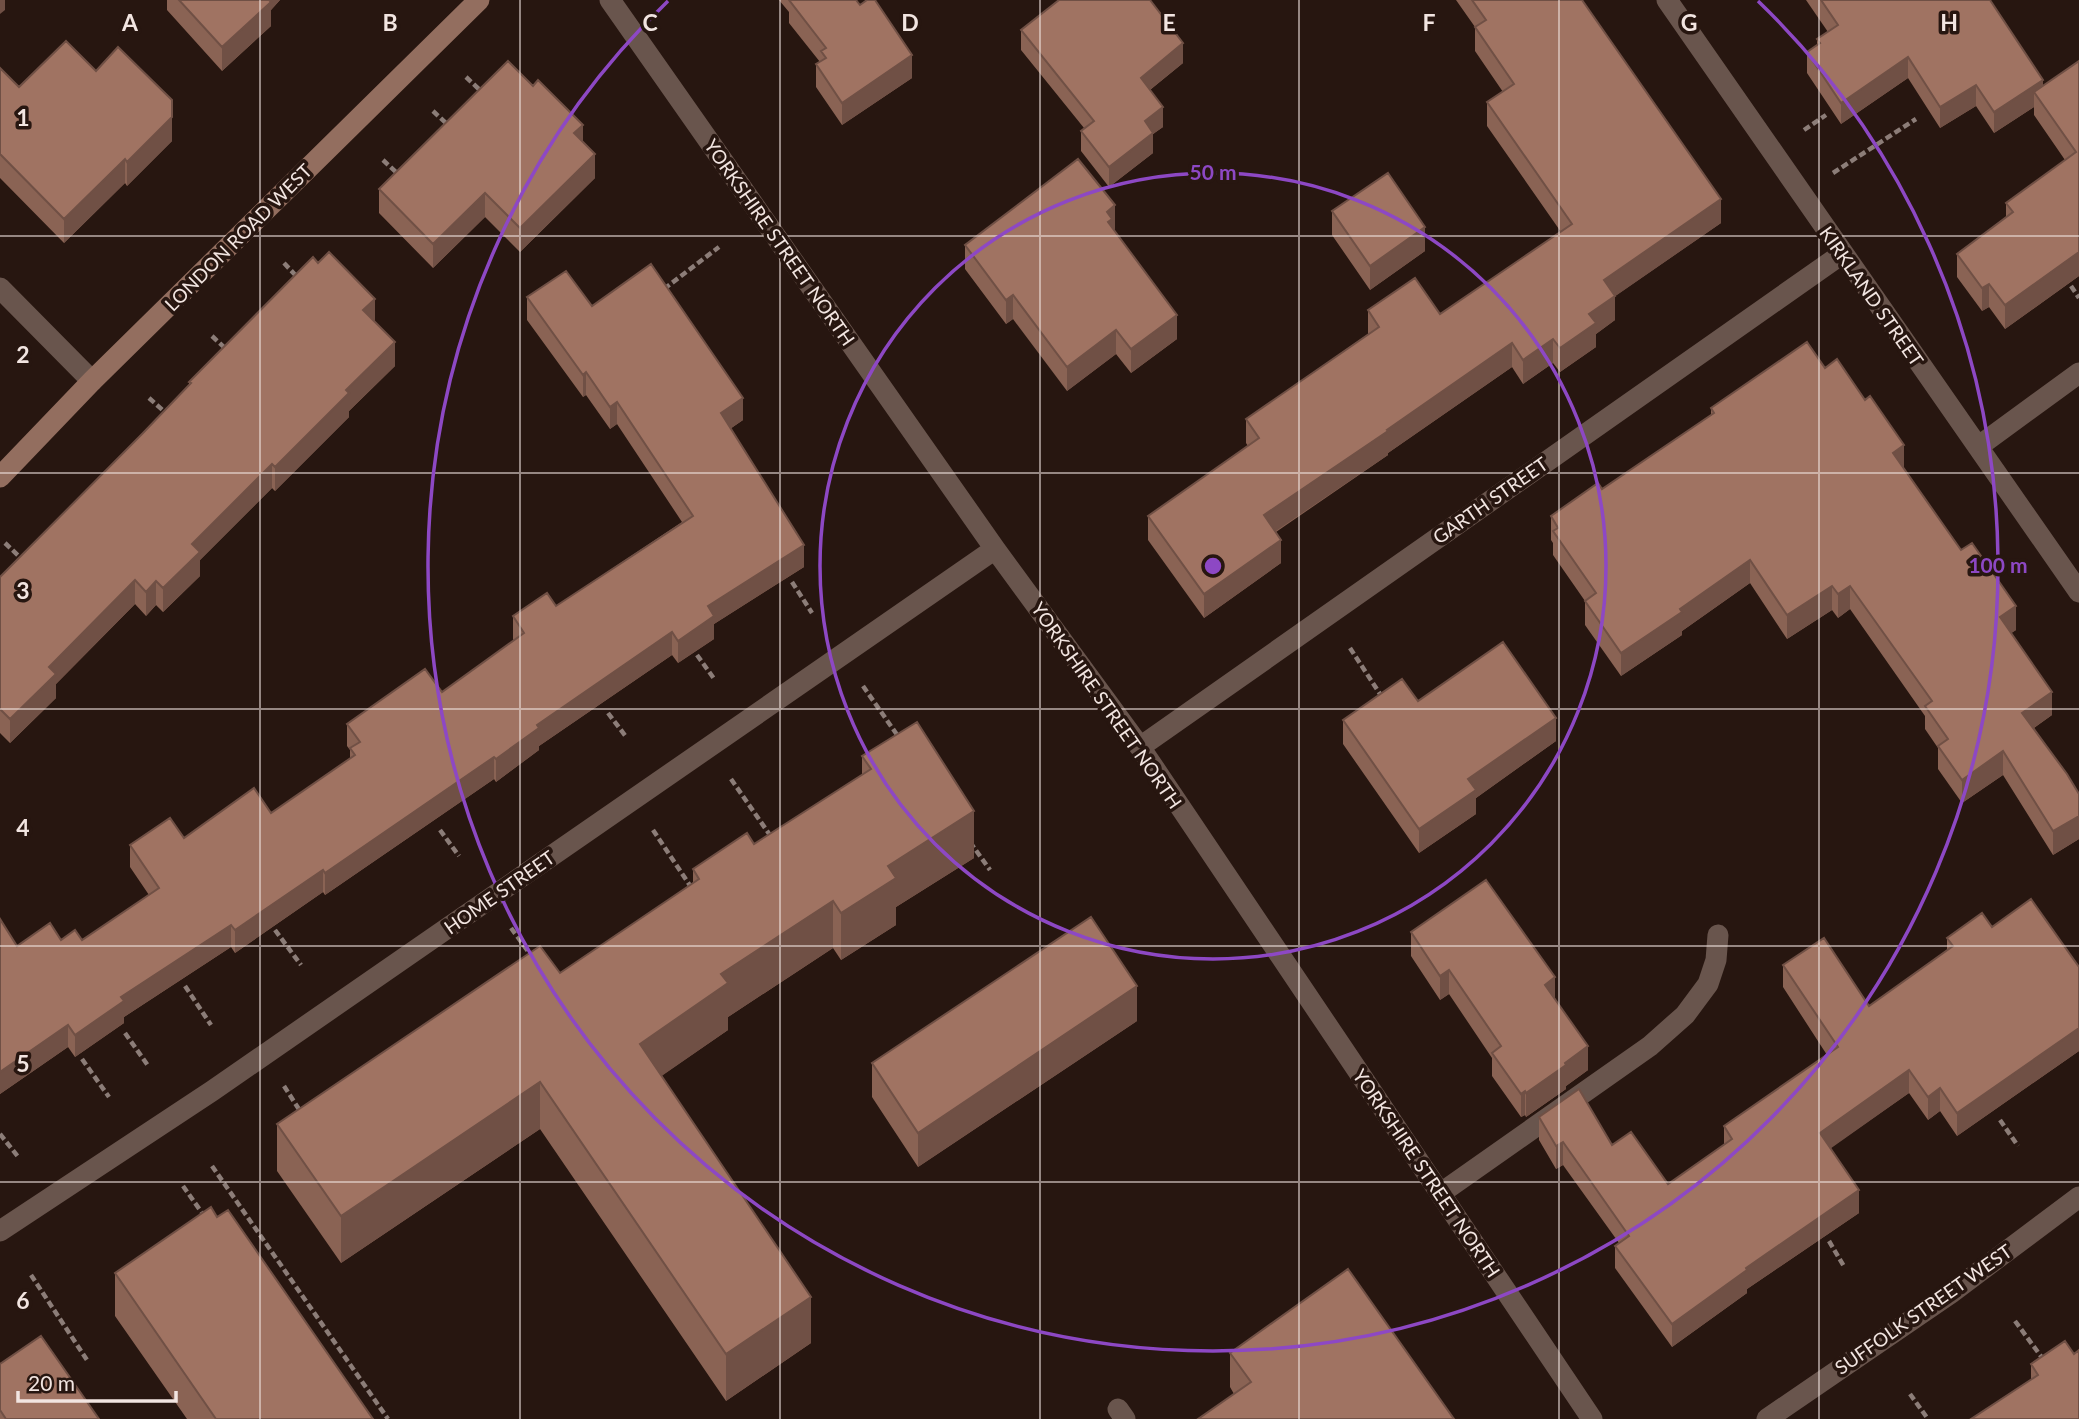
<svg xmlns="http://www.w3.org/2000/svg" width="2079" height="1419" font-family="Lato,sans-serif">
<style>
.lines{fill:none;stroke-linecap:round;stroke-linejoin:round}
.path{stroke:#8c7d78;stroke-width:4.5;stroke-dasharray:7 3.5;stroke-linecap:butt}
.lane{stroke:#69554d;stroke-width:21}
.street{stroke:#69554d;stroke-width:21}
.secondary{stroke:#936e5f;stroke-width:21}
.wall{fill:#8a6354}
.shaded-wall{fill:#705045}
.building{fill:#a07362;stroke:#705045;stroke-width:2}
.grid{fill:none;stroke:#f2e5e1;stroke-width:2;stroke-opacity:0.55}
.ring{fill:none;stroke:#8d48c4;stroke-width:3.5}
.labels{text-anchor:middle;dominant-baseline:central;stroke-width:7;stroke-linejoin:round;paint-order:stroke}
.street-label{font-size:19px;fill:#f2e5e1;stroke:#271610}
.grid-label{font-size:23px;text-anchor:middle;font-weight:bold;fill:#f2e5e1;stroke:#271610;stroke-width:7;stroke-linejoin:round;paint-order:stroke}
.centre{fill:#8d48c4;stroke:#271610;stroke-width:3.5}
.ring-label{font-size:21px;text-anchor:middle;font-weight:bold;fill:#8d48c4;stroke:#271610;stroke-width:7;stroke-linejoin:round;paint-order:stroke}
</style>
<rect width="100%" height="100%" fill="#271610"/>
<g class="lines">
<path class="path" d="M466,77L483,93
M433,111L448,125
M1804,130L1826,115
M383,160L399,175
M1833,173L1916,119
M284,263L299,279
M2071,286L2079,298
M664,289L719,247
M212,336L227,350
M149,398L166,413
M5,543L24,561
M792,582L812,613
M1350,648L1382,697
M697,655L715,680
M863,686L900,739
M608,713L627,738
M731,779L772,838
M440,830L459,856
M653,830L693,890
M970,842L990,870
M511,928L533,958
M275,930L301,965
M185,986L211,1025
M125,1033L149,1067
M82,1059L109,1097
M284,1086L302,1114
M2000,1120L2018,1146
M0,1134L19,1158
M212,1166L388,1419
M183,1186L205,1217
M1829,1241L1845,1268
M31,1275L87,1360
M2015,1321L2043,1359
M1910,1394L1928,1419"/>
<path class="lane" d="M1441,1193L1650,1046L1685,1015L1708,984L1716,960L1718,935
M1118,1409L1125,1419"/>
<path class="street" d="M610,0L995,549L1140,747L1592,1419
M1667,0L2079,592
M0,288L92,381
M1979,446L2079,373
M1140,747L1842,254
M0,1231L212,1091L995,549
M1767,1419L1951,1293L2079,1197"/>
<path class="secondary" d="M0,477L92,381L479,0"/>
</g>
<path class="wall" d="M167,0H280L271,10V26L222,71L167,10Z
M779,0H856L912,78L842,125L816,87V64L820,62L789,23V12Z
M1456,0H1582L1721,223L1615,296V320L1596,334V347L1560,372L1553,363L1523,384L1512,367L1388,453V455L1276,532L1281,563L1204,618L1148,540V516L1248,446L1246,443V419L1368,334V310L1440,314L1561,232L1487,126V102L1503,92L1475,51V27Z
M1806,0H1990L2043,86L2079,61V276L2005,329L1989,307L1982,311L1957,277V254L2006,217V203L2065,160L2034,115V107L1994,133L1976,106L1940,128L1908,78L1841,124L1807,73V52L1817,45V39L1828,32Z
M1021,30L1183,63L1150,90L1163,127L1153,134V153L1109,187L1081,151V131L1084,128L1021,50Z
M0,68L19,87L96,71L172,141L127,186L125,183L64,243L0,178Z
M583,142L595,178L520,252L485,217L433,268L379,213V189Z
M1332,211L1425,251L1370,290L1332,235Z
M1115,229L1114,230L1177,339L1131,373L1116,354L1067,391L1013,319L1006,324L965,269V245Z
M527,297L592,306L743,420L730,429L804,567L714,624V639L678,663L672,655L539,746V750L496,782L494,779L325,895L323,892L235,953L231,947L124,1017V1023L75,1057L68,1047L0,1094V919L17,946L61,940H82L149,895L130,867V845L184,838L271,813L350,759V750L347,746V724L442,692L514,641L513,639V616L556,606L682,522L617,424L610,429L586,395L583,397L527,320Z
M375,322L395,366L349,411V417L275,491L272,488L200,560V576L163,612L156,605L146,616L135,604L56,684V698L10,743L0,733V577L143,433L189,385V382Z
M1825,368L1904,468L2016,630L2011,633L2052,715L2034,728L2079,794V839L2053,855L2003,775L1962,803L1938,769V748L1925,729V716L1850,609L1838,618L1832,610L1787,639L1750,583L1682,631V635L1621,676L1585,625V601L1553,555V543L1551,540V516L1602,489L1711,415V408Z
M1418,701L1556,741L1476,798V814L1419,853L1343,744V720Z
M862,756L974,858L896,907V925L841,960L833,948L728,1017V1030L661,1076L811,1343L726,1401L540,1129L341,1263L277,1171V1124L560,973L693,883V869L754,844L862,775Z
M1992,927L2079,967V1051L1957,1136L1940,1111L1928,1120L1909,1093L1830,1148L1859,1213L1747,1289V1293L1672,1347L1615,1268V1246L1619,1243L1563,1165L1556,1169L1539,1140V1117L1612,1145L1668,1184L1724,1145V1126L1827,1055L1783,987V965L1869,1006L1947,950V938Z
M1411,932L1555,999L1588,1070L1566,1086V1089L1526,1117L1525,1115L1521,1117L1492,1076V1058L1449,994L1440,1000L1411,956Z
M1137,1021L918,1167L872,1097V1063Z
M217,1217L373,1419H187L115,1316V1273Z
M1230,1353L1454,1419L1234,1394L1230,1387Z
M2074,1354L2031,1380V1364Z
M0,1364L99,1419H0Z"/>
<path class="shaded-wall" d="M0,0H5V10L0,14Z
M264,0H280L271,10V26L222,71V47Z
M1183,43V63L1141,97V78Z
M912,55V78L842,125V103Z
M1908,57V78L1841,124V103Z
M2043,80V101L2034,92V107L1994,133V112Z
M1976,85V106L1940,128V107Z
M1163,107V127L1153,134V153L1109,187V167L1145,121Z
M172,117V141L127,186V162Z
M583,125V148L574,133Z
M595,154V178L520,252V228Z
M125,159V183L64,243V219Z
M485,193V217L433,268V244Z
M1721,199V223L1604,304V280Z
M1115,205V229L1112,232V243L1107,212Z
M1425,227V251L1370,290V266Z
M2079,252V276L2005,329V305Z
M1989,284V307L1982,311V288Z
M1013,295V319L1006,324V300Z
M1615,296V320L1596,334V347L1560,372V348L1589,314Z
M375,299V323L363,310Z
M1177,315V339L1131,373V349Z
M1116,330V354L1067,391V367Z
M1553,339V363L1523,384V360Z
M395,342V366L349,411V417L275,491V467L346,390Z
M1512,343V367L1388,453V455L1264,539V515Z
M586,372V395L583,397V375Z
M743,398V420L721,435V413Z
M617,402V424L610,429V407Z
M1904,445V468L1893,453Z
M272,464V488L200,560V576L163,612V588L192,544Z
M1281,540V563L1204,618V594Z
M804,545V567L714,624V639L678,663V641L708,606Z
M1750,560V583L1682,631V635L1621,676V653L1680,609Z
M135,580V604L56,684V698L10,743V719L49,667Z
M156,581V605L146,616V592Z
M1832,586V610L1787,639V615Z
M1850,586V609L1838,618V594Z
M2016,606V630L2000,641V617Z
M672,632V655L539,746V750L496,782V759L537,725Z
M2052,692V715L2022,736V713Z
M1556,718V741L1476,798V814L1419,853V829L1468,779Z
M2003,751V775L1962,803V780Z
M494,757V779L325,895V873Z
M974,811V858L896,907V925L841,960V913L888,866Z
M2079,816V839L2053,855V831Z
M323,870V892L235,953V930Z
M833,901V948L728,1017V1030L640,1091V1044L721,974Z
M231,925V947L124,1017V1023L75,1057V1035L121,997Z
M1449,970V994L1440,1000V976Z
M1555,977V1001L1545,985Z
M1137,986V1021L918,1167V1133Z
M68,1025V1047L0,1094V1072Z
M2079,1028V1051L1957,1136V1113Z
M1588,1046V1070L1566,1086V1089L1526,1117V1093L1565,1063Z
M1909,1070V1093L1820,1156V1133Z
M540,1082V1129L341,1263V1216Z
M1940,1088V1111L1928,1120V1097Z
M1525,1091V1115L1521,1117V1094Z
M1563,1142V1165L1556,1169V1146Z
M1859,1190V1213L1747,1289V1293L1672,1347V1324L1746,1268Z
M811,1297V1343L726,1401V1354Z"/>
<path class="building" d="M179,0H269L271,2L222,47Z
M789,0H856L860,5L867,0H875L912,55L842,103L816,64L826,58L821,51L826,48Z
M1059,0H1150L1183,43L1141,78L1163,107L1145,121L1153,133L1109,167L1081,131L1094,121L1021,30Z
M1472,0H1582L1721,199L1604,280L1615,296L1589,314L1596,323L1560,348L1553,339L1523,360L1512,343L1387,430L1388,431L1264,515L1281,540L1204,594L1148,516L1259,438L1246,419L1379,327L1368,310L1415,278L1440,314L1572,224L1487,102L1514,84L1475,27L1486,20Z
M1821,0H1990L2043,80L1994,112L1976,85L1940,107L1908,57L1841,103L1807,52L1820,43L1817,39L1838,25Z
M66,41L96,71L118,47L172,100V117L127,162L125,159L64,219L0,154V68L19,87Z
M508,61L533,86L538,80L583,125L574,133L595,154L520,228L485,193L433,244L379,189Z
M2079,61V252L2005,305L1989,284L1982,288L1957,254L2013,212L2006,203L2076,152L2034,92Z
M1078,159L1115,205L1107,212L1112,219L1108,222L1177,315L1131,349L1116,330L1067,367L1013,295L1006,300L965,245Z
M1388,173L1425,227L1370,266L1332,211Z
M329,252L375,299L363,310L395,342L346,390L349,393L275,467L272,464L192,544L200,552L163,588L156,581L146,592L135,580L49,667L56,674L10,719L0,709V577L143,433L191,383L189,382L313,257L318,263Z
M651,264L743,398L721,413L804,545L708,606L714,616L678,641L672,632L537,725L539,728L496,759L494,757L325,873L323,870L235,930L231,925L121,997L124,1001L75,1035L68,1025L0,1072V919L17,946L50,923L61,940L75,930L82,940L159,888L130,845L170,818L184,838L254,788L271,813L355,755L350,748L360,742L347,724L425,669L442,692L524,633L513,616L547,593L556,606L693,516L617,402L610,407L586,372L583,375L527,297L566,271L592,306Z
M1807,342L1825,368L1837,359L1865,400L1870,396L1904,445L1893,453L1961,550L1972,543L2016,606L2000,617L2052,692L2022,713L2067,774L2079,794V816L2053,831L2003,751L1962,780L1938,746L1948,739L1925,706L1932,701L1850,586L1838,594L1832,586L1787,615L1750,560L1680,609L1682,612L1621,653L1585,601L1596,593L1553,531L1558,528L1551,516L1598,483L1602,489L1714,413L1711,408Z
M1503,642L1556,718L1468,779L1476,790L1419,829L1343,720L1402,679L1418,701Z
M917,722L974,811L888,866L896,878L841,913L833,901L721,974L728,983L640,1044L811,1297L726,1354L540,1082L341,1216L277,1124L540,946L560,973L699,879L693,869L747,833L754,844L871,769L862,756Z
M1486,880L1555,977L1545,985L1588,1046L1565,1063L1566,1065L1526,1093L1525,1091L1521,1094L1492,1053L1501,1046L1449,970L1440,976L1411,932Z
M2031,899L2079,967V1028L1957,1113L1940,1088L1928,1097L1909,1070L1820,1133L1859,1190L1746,1268L1747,1270L1672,1324L1615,1246L1629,1236L1563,1142L1556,1146L1539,1117L1579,1089L1612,1145L1631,1132L1668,1184L1732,1139L1724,1126L1838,1047L1783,965L1824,938L1869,1006L1953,946L1947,938L1982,913L1992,927Z
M1091,917L1137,986L918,1133L872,1063Z
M211,1207L217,1217L228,1210L373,1419H216L115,1273Z
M1348,1269L1454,1419H1198L1251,1382L1230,1353Z
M41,1336L99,1419H6L0,1410V1364Z
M2065,1341L2074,1354L2079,1350V1419H1971L2038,1375L2031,1364Z"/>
<path class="grid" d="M260,0V1419M520,0V1419M780,0V1419M1040,0V1419M1299,0V1419M1559,0V1419M1819,0V1419M0,236H2079M0,473H2079M0,709H2079M0,946H2079M0,1182H2079"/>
<g class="ring">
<circle cx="1213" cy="566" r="393"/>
<path d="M1758 1A785 785 0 1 1 668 1"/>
</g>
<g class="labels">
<g class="street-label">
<text transform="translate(238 237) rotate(-45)">LONDON ROAD WEST</text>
<text transform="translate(780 242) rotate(55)">YORKSHIRE STREET NORTH</text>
<text transform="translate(1872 296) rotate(55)">KIRKLAND STREET</text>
<text transform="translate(1490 500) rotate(-35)">GARTH STREET</text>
<text transform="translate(1107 705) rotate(55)">YORKSHIRE STREET NORTH</text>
<text transform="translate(499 892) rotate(-35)">HOME STREET</text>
<text transform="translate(1427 1173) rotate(56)">YORKSHIRE STREET NORTH</text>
<text transform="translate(1923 1309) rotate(-35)">SUFFOLK STREET WEST</text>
</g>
</g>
<g class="grid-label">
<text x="130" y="31">A</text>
<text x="390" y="31">B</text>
<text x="650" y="31">C</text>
<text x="910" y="31">D</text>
<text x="1169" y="31">E</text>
<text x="1429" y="31">F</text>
<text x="1689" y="31">G</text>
<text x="1949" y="31">H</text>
<text x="23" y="126">1</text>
<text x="23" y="363">2</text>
<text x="23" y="599">3</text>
<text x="23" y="836">4</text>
<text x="23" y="1072">5</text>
<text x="23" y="1309">6</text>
</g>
<circle cx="1213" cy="566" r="10" class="centre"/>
<g class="ring-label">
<text x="1213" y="180">50 m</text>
<text x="1998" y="573">100 m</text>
</g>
<path d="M18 1391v10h158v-10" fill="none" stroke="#f2e5e1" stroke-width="3.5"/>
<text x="28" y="1391" font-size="21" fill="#f2e5e1" stroke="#271610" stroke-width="5" paint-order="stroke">20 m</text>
</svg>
